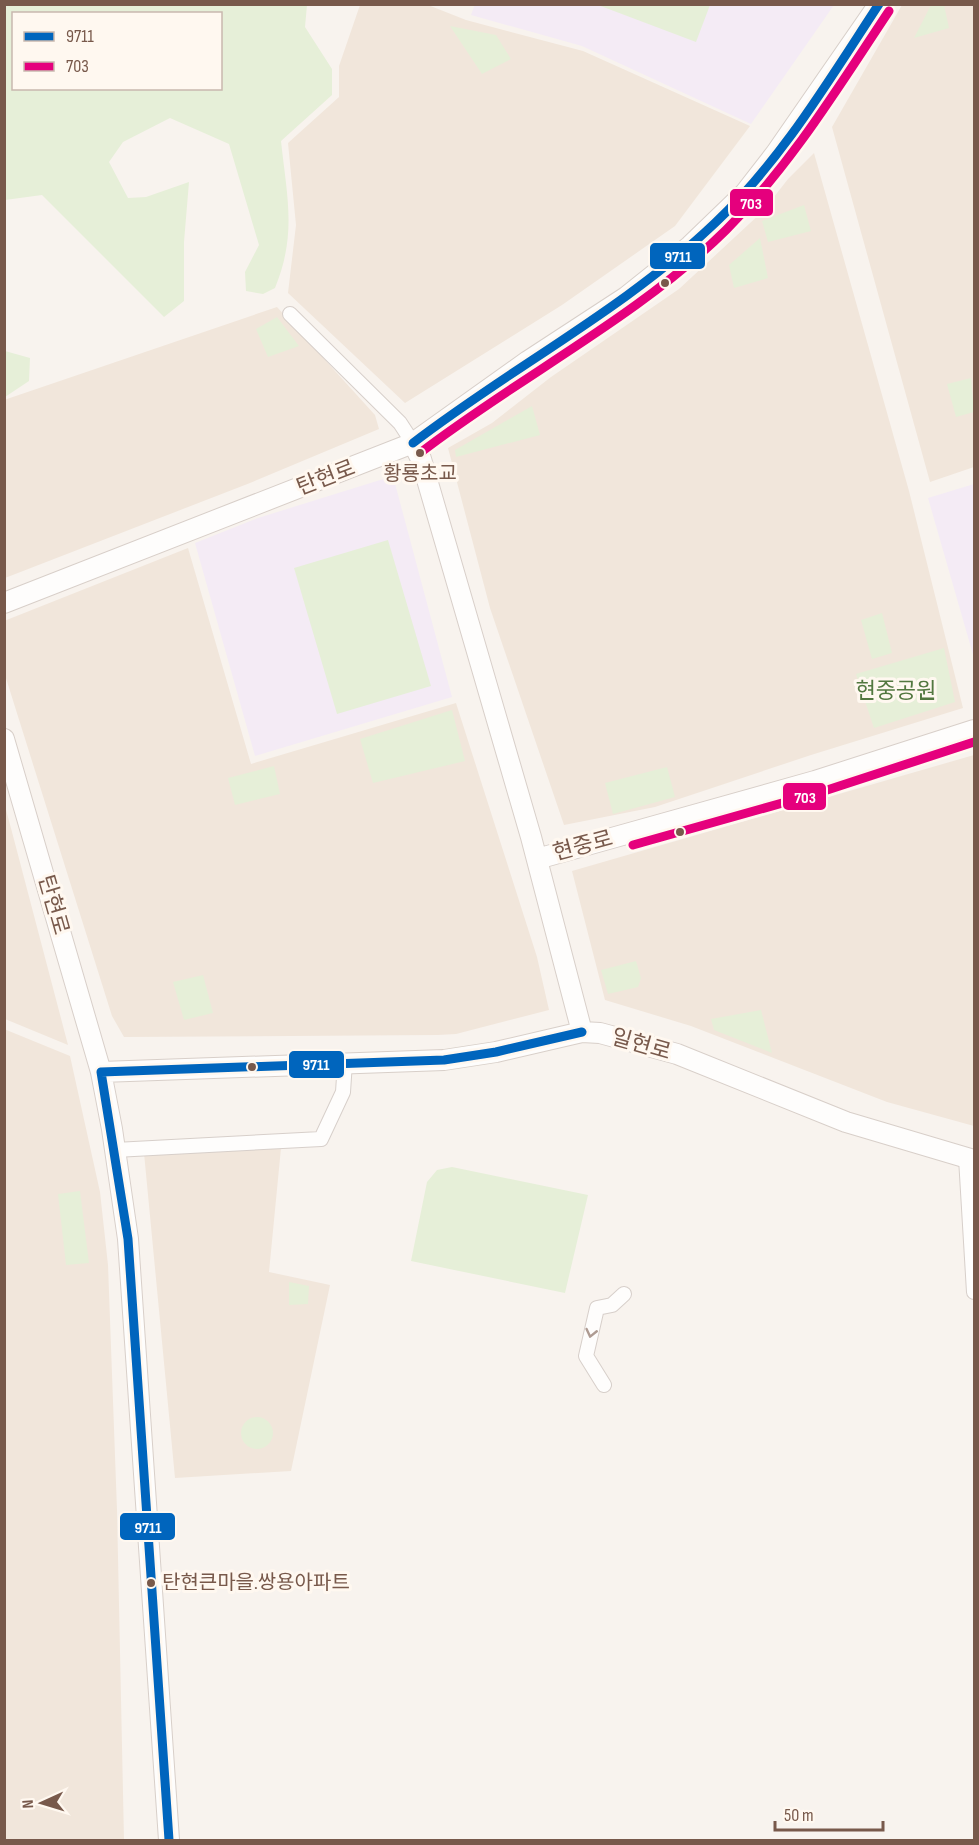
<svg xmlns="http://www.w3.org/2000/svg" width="979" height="1845" font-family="'Sofia Sans Condensed','Noto Sans KR',sans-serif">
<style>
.residential{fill:#f1e6db}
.education{fill:#f4ebf5}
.green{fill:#e6efd8;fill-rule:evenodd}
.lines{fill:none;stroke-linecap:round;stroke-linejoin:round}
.street-casing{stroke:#d7cfca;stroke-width:16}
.secondary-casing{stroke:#d8cfc9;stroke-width:22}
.street{stroke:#fefdfc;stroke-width:14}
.secondary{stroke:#fefdfc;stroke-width:20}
.bus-1-casing{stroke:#fff8f0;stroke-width:14}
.bus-2-casing{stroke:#fff8f0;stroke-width:14}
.bus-1{stroke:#0065bd;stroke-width:9}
.bus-2{stroke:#e5007d;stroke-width:9}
.oneway{stroke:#ae9b92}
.bus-dot{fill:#78594b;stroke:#fff8f0;stroke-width:2}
.labels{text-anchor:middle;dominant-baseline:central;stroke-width:6;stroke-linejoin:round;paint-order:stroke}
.bus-label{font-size:20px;fill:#78594b;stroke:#fff8f0}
.street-label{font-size:22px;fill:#78594b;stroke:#fff8f0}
.park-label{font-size:22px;fill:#537840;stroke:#fff8f0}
.line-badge{stroke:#fff8f0;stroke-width:2}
.badge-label{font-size:16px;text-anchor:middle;font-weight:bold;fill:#fff}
</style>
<rect width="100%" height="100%" fill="#f8f3ee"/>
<path class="residential" d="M360,5H428L466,20L583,51L750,126L675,226L562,305L405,403L288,293L296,225L288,143L339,97V66Z
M902,5H974V467L930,482L832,127Z
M814,153L909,491L963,708L811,755L655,807L564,825L490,608L448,448L492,423L551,377L679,289L763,211L788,179Z
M277,307L375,415L379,429L250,483L5,578L4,400Z
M188,548L251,764L456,703L537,957L549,1010L456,1034L438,1035L124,1037L112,1016L5,675L4,621Z
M974,755V1126L887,1102L691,1026L605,1000L572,871Z
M5,806L12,832L68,1045L5,1019Z
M4,1029L70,1056L100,1192L108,1265L117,1510L124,1840H5Z
M281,1148L269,1272L330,1285L291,1471L175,1478L144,1153Z"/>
<path class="education" d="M475,4L834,5L751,124L582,46L471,15Z
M393,476L452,697L255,756L195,543L258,518Z
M974,484V658L928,498Z"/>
<path class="green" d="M4,5H307L305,27L332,69V95L281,141C287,197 297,234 275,288L263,294L246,291L245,272L259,245L229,144L170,118L123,142L109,162L128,198L146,197L189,182L184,242V301L164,317L42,195L5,200ZM14,14H220V88H14Z
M598,5H710L696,42Z
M931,5H944L949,28L914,38Z
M450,26L496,35L511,59L482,74Z
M804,205L811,231L768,242L762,221Z
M760,238L768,278L734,288L729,265Z
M277,317L299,346L268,357L256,329Z
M5,351L30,358L29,381L5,397Z
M971,378L974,412L956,417L947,384Z
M532,406L540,435L456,457L455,450Z
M388,540L431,686L337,714L294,568Z
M882,613L892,653L872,659L861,620Z
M944,648L955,702L874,728L856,674Z
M452,710L465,761L373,783L360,739Z
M274,766L280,794L235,805L228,778Z
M667,767L675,797L613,814L605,783Z
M636,961L641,978L638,987L608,994L601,970Z
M203,975L213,1013L184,1020L173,982Z
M761,1010L772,1053L714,1030L711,1019Z
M452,1167L588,1195L565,1293L411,1261L427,1182L437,1170Z
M80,1191L89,1263L66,1265L58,1194Z
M289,1282L309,1286L308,1304L289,1305Z
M241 1433a16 16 0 1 1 32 0a16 16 0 1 1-32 0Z"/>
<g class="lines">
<g class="street-casing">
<path id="street" d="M290,314L400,423L413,443
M115,1150L321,1139L343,1092L345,1062
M966,1158L974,1292
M604,1385L586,1356L597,1308L612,1305L624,1294"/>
</g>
<g class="secondary-casing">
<path id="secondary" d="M413,443L421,459L531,837L582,1032
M4,603L413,443L528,361L626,297L690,246L745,193L776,153L879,4
M4,739L101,1072L112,1129L128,1239L169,1840
M537,859L815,781L974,730
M101,1072L444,1060L496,1052L582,1032L600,1033L677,1054L846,1122L974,1160"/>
</g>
<use href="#street" class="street"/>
<use href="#secondary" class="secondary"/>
<g class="bus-1-casing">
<path id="bus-1" d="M413,443C512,367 625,309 715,223C781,161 829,80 879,4
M169,1840L128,1239L101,1072L444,1060L496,1052L582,1032"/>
</g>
<g class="bus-2-casing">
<path id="bus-2" d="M420,453C520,376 637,318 726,230C791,165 839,86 889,11
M633,845L818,793L974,742"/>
</g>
<use href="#bus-1" class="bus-1"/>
<use href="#bus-2" class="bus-2"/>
</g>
<defs><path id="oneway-chevron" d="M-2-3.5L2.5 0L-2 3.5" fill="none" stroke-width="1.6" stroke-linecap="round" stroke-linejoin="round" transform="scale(1.5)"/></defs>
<use class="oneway" href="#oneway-chevron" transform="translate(591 1333) rotate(103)"/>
<g class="bus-dot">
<circle cx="665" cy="283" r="5"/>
<circle cx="420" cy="453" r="5"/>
<circle cx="680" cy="832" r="5"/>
<circle cx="252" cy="1067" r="5"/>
<circle cx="151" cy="1583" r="5"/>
</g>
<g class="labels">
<g class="bus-label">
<text x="420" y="474">황룡초교</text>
<text x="162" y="1583" text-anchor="start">탄현큰마을.쌍용아파트</text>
</g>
<g class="street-label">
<text transform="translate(326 478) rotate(-21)">탄현로</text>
<text transform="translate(583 846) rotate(-15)">현중로</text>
<text transform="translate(53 905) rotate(74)">탄현로</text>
<text transform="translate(641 1045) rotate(16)">일현로</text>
</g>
<g class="park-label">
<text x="896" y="691">현중공원</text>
</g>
</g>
<g class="line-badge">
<rect x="729" y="188" width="45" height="29" rx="6" fill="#e5007d"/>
<rect x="649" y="242" width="57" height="28" rx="6" fill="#0065bd"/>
<rect x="782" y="782" width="45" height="29" rx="6" fill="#e5007d"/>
<rect x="288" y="1050" width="57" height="29" rx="6" fill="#0065bd"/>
<rect x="119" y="1512" width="57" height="29" rx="6" fill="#0065bd"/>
</g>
<g class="badge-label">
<text x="751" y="209">703</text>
<text x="678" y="262">9711</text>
<text x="805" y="803">703</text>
<text x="316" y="1070">9711</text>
<text x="148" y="1533">9711</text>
</g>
<rect width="979" height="1845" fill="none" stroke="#78594b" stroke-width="12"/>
<rect x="12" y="12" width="210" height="78" fill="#fff8f0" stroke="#c9b8ae" stroke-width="1.5"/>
<rect x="24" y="32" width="30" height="9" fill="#0065bd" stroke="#c9b8ae" stroke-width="1.5"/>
<text x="66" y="42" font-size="18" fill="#78594b">9711</text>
<rect x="24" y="62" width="30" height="9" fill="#e5007d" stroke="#c9b8ae" stroke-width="1.5"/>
<text x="66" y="72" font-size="18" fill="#78594b">703</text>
<g transform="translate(42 1803) rotate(266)" stroke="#fff8f0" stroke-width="4.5" paint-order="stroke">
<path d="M0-4.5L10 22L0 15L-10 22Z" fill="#78594b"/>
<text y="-9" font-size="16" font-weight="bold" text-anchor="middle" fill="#78594b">N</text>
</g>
<path d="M775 1821v9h108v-9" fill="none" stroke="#78594b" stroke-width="3"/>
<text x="784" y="1821" font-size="18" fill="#78594b" stroke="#fff8f0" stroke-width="4.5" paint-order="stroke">50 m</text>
</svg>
